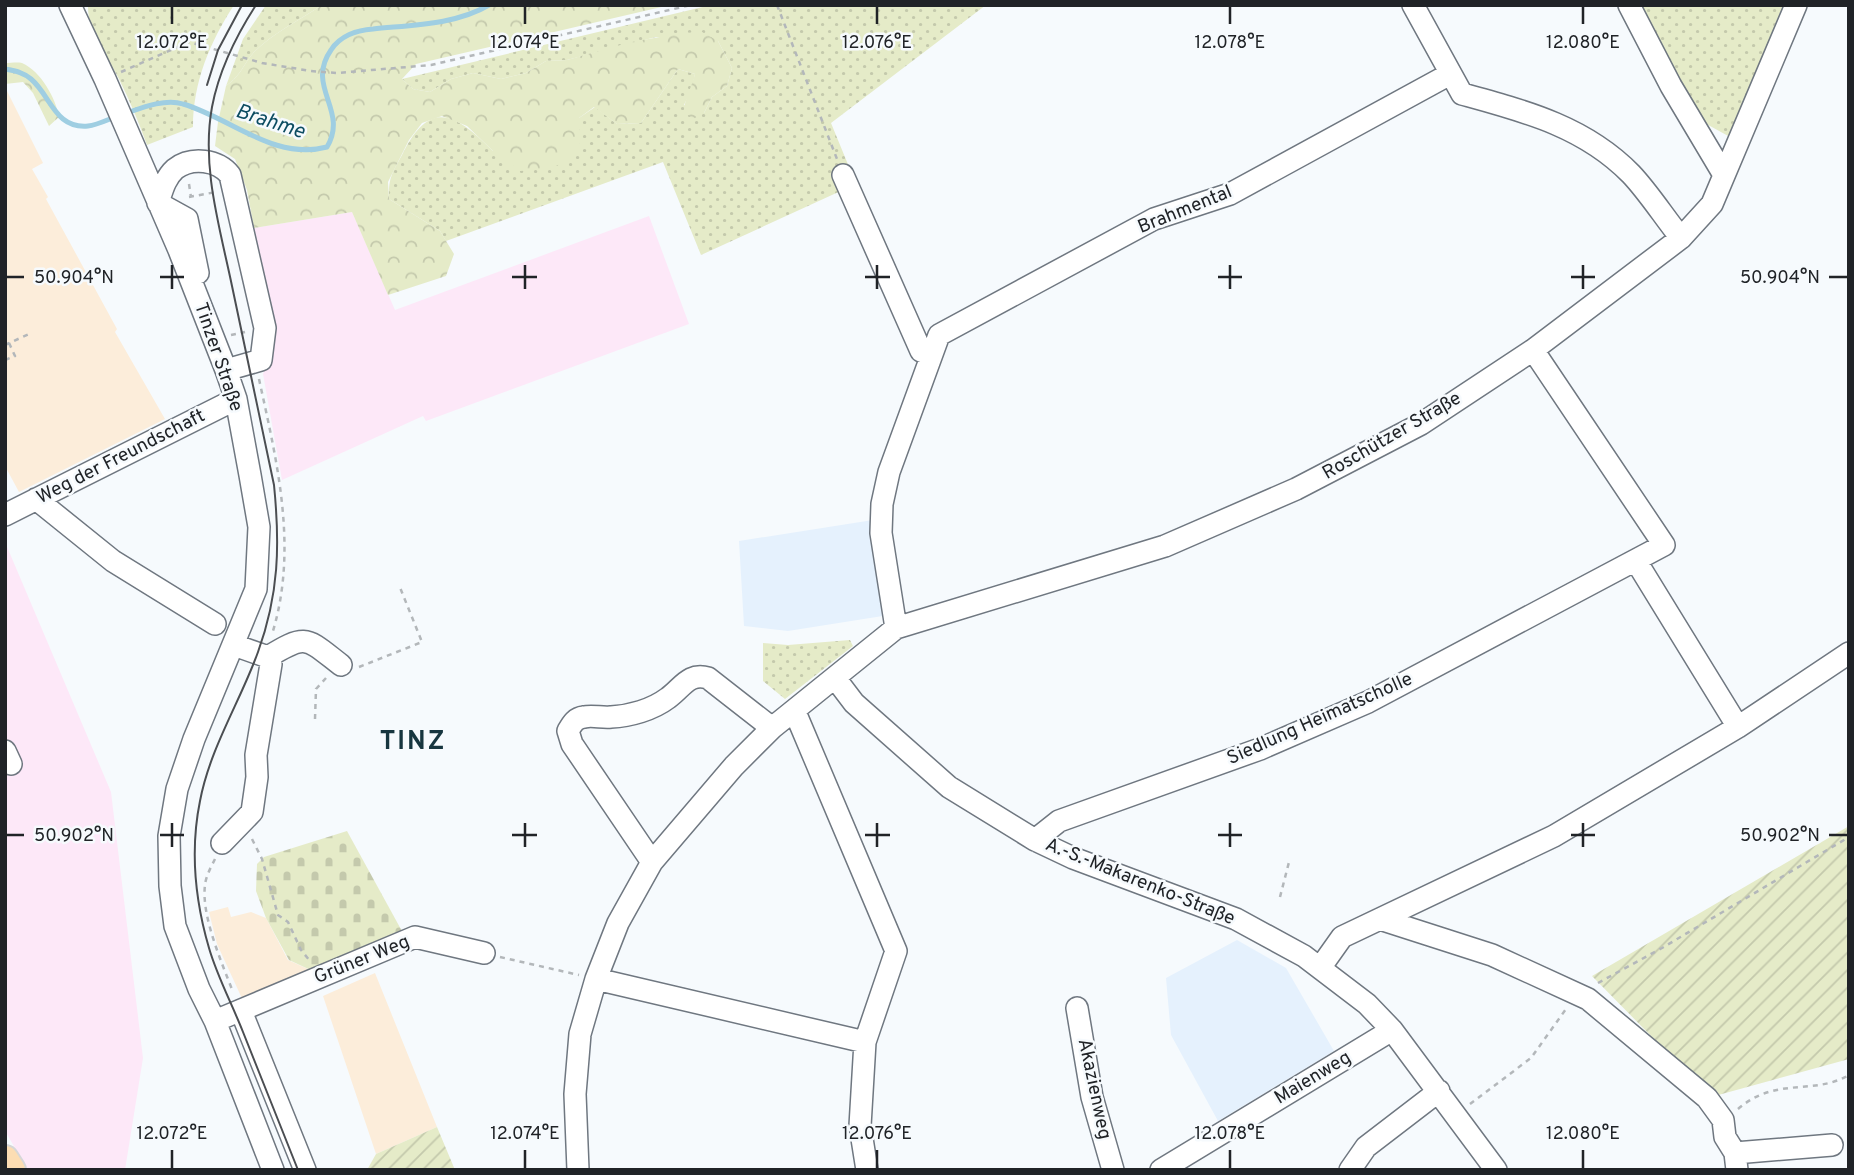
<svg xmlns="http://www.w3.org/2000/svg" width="1854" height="1175" font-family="Overpass,sans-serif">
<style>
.commercial{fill:#fde8f8}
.built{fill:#e5f1fd}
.education{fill:#fcedda}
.grass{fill:url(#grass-dots)}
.forest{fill:url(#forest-crowns)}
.cemetery{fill:url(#cemetery-stones)}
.garden{fill:url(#garden-furrows)}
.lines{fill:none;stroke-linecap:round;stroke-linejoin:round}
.stream{stroke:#9fcee2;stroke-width:5}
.minor-casing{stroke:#6f7780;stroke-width:24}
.major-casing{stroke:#d7d7d8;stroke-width:30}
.path{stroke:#b3b7ba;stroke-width:2.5;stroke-dasharray:5 5;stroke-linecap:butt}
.minor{stroke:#fff;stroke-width:21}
.major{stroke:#fcddb3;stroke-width:26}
.tram{stroke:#4b4e52;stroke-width:2}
.ticks{fill:none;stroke:#202327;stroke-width:2.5}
.labels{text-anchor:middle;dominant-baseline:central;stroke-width:5;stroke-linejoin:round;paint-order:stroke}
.street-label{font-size:19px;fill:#202327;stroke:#f6fafd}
.water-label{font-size:21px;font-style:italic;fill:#0c4c61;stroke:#f6fafd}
.district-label{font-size:26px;font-weight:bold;letter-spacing:2px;fill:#17363f;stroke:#f6fafd}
.ticks-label{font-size:18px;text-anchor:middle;fill:#202327;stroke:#f6fafd;stroke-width:5;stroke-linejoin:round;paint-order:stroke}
</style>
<defs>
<pattern id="grass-dots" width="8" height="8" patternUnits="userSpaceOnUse" patternTransform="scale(1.75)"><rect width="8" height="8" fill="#e5ebc8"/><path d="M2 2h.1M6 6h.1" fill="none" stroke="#c4c9ac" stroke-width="1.8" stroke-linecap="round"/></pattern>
<pattern id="forest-crowns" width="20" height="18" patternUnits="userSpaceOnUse" patternTransform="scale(1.75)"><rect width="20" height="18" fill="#e5ebc8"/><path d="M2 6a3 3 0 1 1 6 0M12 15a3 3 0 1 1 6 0" fill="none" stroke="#c4c9ac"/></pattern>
<pattern id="cemetery-stones" width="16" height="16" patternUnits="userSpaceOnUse" patternTransform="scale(1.75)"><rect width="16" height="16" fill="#e5ebc8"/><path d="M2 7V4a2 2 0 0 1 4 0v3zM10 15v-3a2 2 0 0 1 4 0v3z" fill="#c4c9ac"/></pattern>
<pattern id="garden-furrows" width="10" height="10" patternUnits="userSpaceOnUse" patternTransform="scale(1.75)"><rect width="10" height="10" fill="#e5ebc8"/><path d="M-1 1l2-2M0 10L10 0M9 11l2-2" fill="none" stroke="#c4c9ac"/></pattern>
</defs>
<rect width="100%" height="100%" fill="#f6fafd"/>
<path class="commercial" d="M352,212L395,310L649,216L689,324L426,421L423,416L282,480L263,374L274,346L275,322L254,228Z
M5,542L111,792L143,1058L125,1170H28L5,1131Z"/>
<path class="built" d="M873,520L889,615L788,631L744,626L739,541Z
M1237,940L1286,968L1334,1051L1218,1121L1171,1035L1166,978Z"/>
<path class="education" d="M5,87L43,163L32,169L48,197L46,199L117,329L115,332L165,419L19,492L5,466Z
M228,907L231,917L251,912L266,918L288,960L317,973L245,1005L217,944L209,912Z
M375,973L437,1127L376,1154L323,996Z"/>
<path class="grass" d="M88,5H234C210,42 193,82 193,127L147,145C139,123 130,101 119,79C108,56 87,32 88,5Z
M266,5H322C300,20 273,33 254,52C243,65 242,74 226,86L243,39Z
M711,5H986L831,123L856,184L701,255L663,162L446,241L440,231L389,199C388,177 393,172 403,153C431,97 457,115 493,151L579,118L595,107L617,124L641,123L678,69L695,74L692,88L684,105L704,113L712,97L727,86L732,68L718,41L656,37L567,60L546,61L526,73L501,79L473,73L451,79L430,92L413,89L402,79Z
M1639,5H1783L1730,137L1701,121Z
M850,640L853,646L785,699L763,681V643L788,645Z"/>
<path class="forest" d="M322,5H670L416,64L402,79L413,89L430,92L451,79L473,73L501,79L526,73L546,61L567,60L631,42L683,33L702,32L718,41L732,68L727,86L712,97L704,113L693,119L684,112C684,99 692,87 695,74L678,69L641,123L617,124L594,107L579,118L580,154L552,168L520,171L493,151L467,126L442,116L422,123L409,140L388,182L389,199L440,231L454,254L446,276L388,295L352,212L254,228L247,190L235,159L215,146L218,122L226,86C242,74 243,65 254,52C273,33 300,20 322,5Z
M5,63C10,63 18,62 22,63C41,71 56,99 59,117L49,126L33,93L23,82L5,84Z"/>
<path class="cemetery" d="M347,831L403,933L317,973L289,960L266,918L256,891L257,864L264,857Z"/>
<path class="garden" d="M1849,826V1059L1711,1097L1592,976Z
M437,1127L455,1170H367L376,1154Z"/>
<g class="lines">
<path class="stream" d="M5,69C15,71 23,72 31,79C51,96 55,129 88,126C97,125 107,120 115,117
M124,114C141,108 165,98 183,104C231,118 274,161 327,147C349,110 305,87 331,50C340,36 357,30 373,29C411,25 455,25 489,5"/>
<g class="minor-casing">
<path id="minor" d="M70,5L105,79L179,250L226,370L236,399L250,475L259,527L256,589L194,739L177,789L169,836L170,886L175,926L199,989L215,1021L273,1170
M1413,5L1462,94C1524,111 1584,126 1631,174C1649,193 1664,217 1681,238
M1629,5L1671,86L1724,175
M843,175L921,351L931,355
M158,203C162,191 165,178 175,169C192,156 218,160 230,175L265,328L261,360L226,370
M158,203L187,219L198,273
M36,499L113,561L215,624
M5,515L236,399
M1636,561L1738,727
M896,628L881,533L882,504L889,472L939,335L1154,219L1230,194L1450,74
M234,645L268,657C307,633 306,638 341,665
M835,678L854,703L949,787L1035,840L1073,858L1236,919L1304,956L1367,1004L1392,1030L1496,1170
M795,712L896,951L865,1042L860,1126L867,1170
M5,751L11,764
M1035,840L1059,821L1260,749L1368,702L1664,545L1533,350
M222,843L252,812L257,777L256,755L271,664L268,657
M652,862L572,744L568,731C572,724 575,718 584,717C592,715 602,718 611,717C630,716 652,710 668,698C682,688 689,672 708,678L772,728
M1380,919L1492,955L1588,999L1707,1098L1723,1120L1725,1137L1735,1153L1737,1170
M1320,968L1342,937L1554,836L1738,727L1849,653
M596,979L865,1042
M1077,1008L1092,1097L1113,1170
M241,1011L305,1170
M215,1021L415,937L484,953
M1735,1153L1832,1145
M578,1170L575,1094L580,1034L596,979L618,923L652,862L734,766L772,728L896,628L1165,546L1296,489L1421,424L1533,350L1681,238L1712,204L1796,5
M1161,1170L1392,1030
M1350,1170L1366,1147L1439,1091"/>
</g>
<g class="major-casing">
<path id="major" d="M5,1159L12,1170"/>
</g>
<path class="path" d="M777,5L837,159
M121,72L189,42L262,63L311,71L337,73L431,65L691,5
M189,184L191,197
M189,197L216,192
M231,335L245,332
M5,345L29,334
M5,360L15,356L9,343
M259,379C277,462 298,547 273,631
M359,667L422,642L399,585
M315,719L316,689L326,678
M252,839L262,859L278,915L288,922L301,950L310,961
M215,859C211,867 206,876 205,885C201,916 222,963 233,992
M1280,897L1289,862
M500,957L579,975
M1598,983L1662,948L1849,837
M1470,1104L1531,1058L1566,1009
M1738,1109C1776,1076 1813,1096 1849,1075"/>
<use href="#minor" class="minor"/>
<use href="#major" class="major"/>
<path class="tram" d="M256,5C236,36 219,70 212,107C201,167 220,228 232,286C246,352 260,419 274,485C280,545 279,594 258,652C240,702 210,748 200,801C190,850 195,900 209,948C217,976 232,1004 243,1032C261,1078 280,1124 298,1170
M207,85L218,50L242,5"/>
</g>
<path class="ticks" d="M172,7V24M525,7V24M877,7V24M1230,7V24M1583,7V24M172,265V289M525,265V289M877,265V289M1230,265V289M1583,265V289M7,277H24M160,277H184M512,277H537M865,277H890M1218,277H1242M1571,277H1595M1829,277H1847M172,823V847M525,823V847M877,823V847M1230,823V847M1583,823V847M7,835H24M160,835H184M512,835H537M865,835H890M1218,835H1242M1571,835H1595M1829,835H1847M172,1150V1168M525,1150V1168M877,1150V1168M1230,1150V1168M1583,1150V1168"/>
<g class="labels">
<g class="street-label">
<text transform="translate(1185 210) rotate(-22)">Brahmental</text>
<text transform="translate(218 357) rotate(71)">Tinzer Straße</text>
<text transform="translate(1392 436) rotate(-30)">Roschützer Straße</text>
<text transform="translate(121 457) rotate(-27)">Weg der Freundschaft</text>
<text transform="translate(1320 719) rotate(-24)">Siedlung Heimatscholle</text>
<text transform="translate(1140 882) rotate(22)">A.-S.-Makarenko-Straße</text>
<text transform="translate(362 960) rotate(-22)">Grüner Weg</text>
<text transform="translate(1313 1078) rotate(-31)">Maienweg</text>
<text transform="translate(1094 1089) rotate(78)">Akazienweg</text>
</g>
<g class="water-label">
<text transform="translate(270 122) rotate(18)">Brahme</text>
</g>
<g class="district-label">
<text x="413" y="742">TINZ</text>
</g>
</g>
<g class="ticks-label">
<text x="172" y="48">12.072°E</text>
<text x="525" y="48">12.074°E</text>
<text x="877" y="48">12.076°E</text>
<text x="1230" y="48">12.078°E</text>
<text x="1583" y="48">12.080°E</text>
<text x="74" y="283">50.904°N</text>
<text x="1780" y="283">50.904°N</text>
<text x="74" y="841">50.902°N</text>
<text x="1780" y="841">50.902°N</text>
<text x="172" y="1139">12.072°E</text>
<text x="525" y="1139">12.074°E</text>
<text x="877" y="1139">12.076°E</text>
<text x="1230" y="1139">12.078°E</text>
<text x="1583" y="1139">12.080°E</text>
</g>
<rect width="1854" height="1175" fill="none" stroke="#202327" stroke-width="14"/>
</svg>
